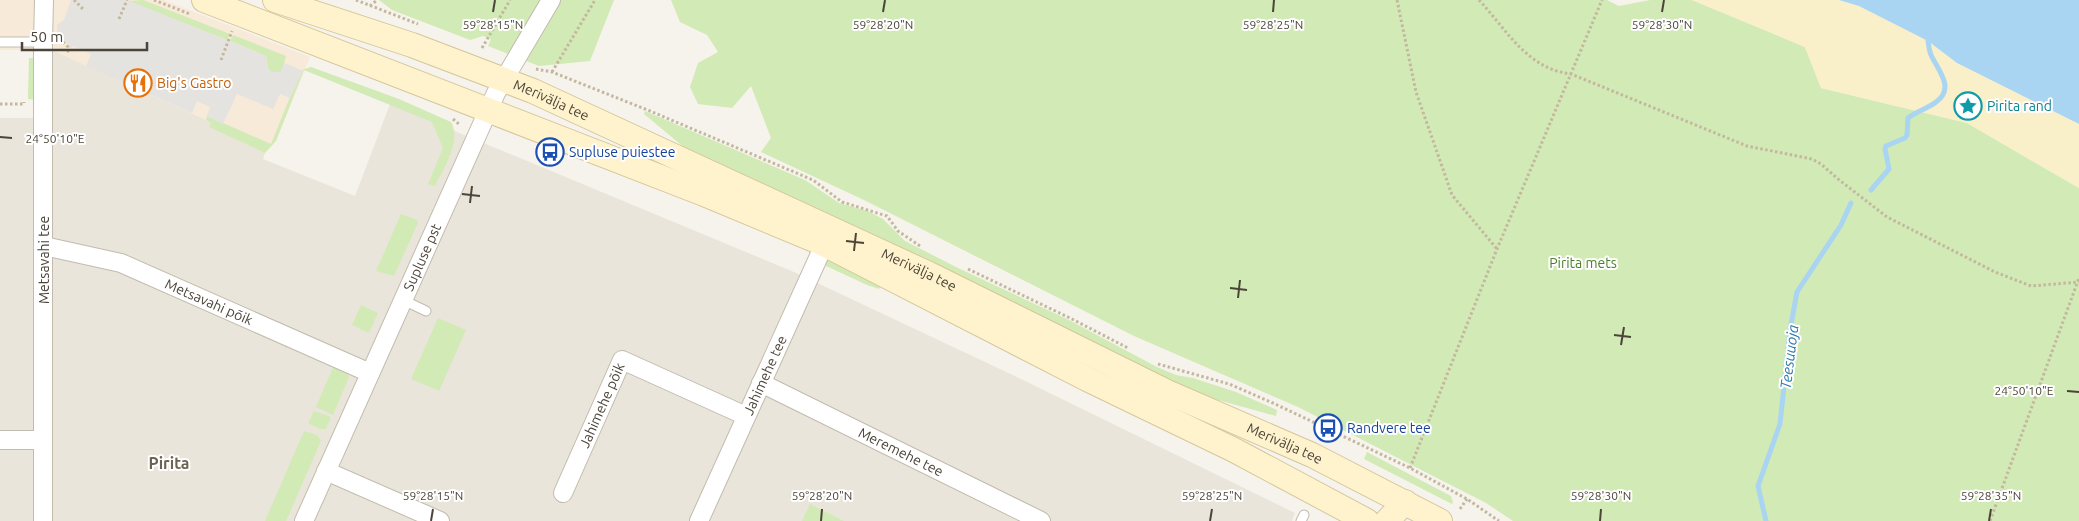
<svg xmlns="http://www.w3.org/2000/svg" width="2079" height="521" font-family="Ubuntu,sans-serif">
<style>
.residential{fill:#eae5da}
.commercial{fill:#f7ead8}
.green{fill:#d2eab5}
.sand{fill:#f9efc9}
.parking{fill:#e5e3e0}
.water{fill:#a9d4f2}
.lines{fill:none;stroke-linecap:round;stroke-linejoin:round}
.stream{stroke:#a9d4f2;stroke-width:5}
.lane-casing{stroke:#c2bbae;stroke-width:11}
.street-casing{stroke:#c2bbae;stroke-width:20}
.secondary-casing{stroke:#d6c79b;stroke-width:26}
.path{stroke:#c4b79f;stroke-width:3;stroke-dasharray:2.5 2.5;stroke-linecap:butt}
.lane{stroke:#fff;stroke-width:9}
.street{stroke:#fff;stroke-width:18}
.secondary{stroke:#fff3cd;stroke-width:24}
.ticks{fill:none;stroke:#4b4439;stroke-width:2}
.labels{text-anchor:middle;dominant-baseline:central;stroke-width:4;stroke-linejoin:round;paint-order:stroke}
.food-label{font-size:14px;fill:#c56008;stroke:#fff;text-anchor:start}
.street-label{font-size:14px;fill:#4b4439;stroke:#fff}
.culture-label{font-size:14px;fill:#0d838f;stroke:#fff;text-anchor:start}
.transit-label{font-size:14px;fill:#164399;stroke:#fff;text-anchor:start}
.park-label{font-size:14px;fill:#4a7f2a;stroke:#fff}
.water-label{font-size:15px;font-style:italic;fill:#2e7ab2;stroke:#fff}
.quarter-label{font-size:16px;font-weight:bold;fill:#6e6250;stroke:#fff}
.ticks-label{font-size:12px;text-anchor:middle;fill:#4b4439;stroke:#fff;stroke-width:4;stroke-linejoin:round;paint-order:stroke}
</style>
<rect width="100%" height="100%" fill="#f6f3ec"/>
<path class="residential" d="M52,50L211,122L210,127L265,153L263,159L355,196L390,104L794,272L1021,379L1295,513L1292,521H0V118H51Z"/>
<path class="commercial" d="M0,0H164L310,57L276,141L265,153L209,127L211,122L52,50H0Z"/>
<path class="green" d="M143,0L230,34L227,40L128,1Z
M379,0H614L590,61L539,66L488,46L491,39L483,36L470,40L392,10Z
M671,0H1607L1619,6L1650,0H1692L1805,47L1821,88L1967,123L2079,188V521H1513L1486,503L1298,407L1134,336L864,200L761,152L771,138L751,86L732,108L698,104L690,87L698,63L718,52L707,35L680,22Z
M233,35L286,56L282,71L278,73L271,72L268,68L266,56L230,41Z
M29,58H36V100L28,99Z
M311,67L399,99L451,122C462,142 443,169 435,186L428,184L443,148L432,122L304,70L276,141L265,153L209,127L211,123L206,120L207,116L271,144L299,75L304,69Z
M645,111L805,180L839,203L868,211L883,219L905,241L958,268L1067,319L1157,367L1176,375L1193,378L1236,392L1277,410L1276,416L1204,396L1155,375L811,206L692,154L644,114Z
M401,214L417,220L418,223L394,276L376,271Z
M830,260L882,284L879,289L867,285L824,265L826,261Z
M361,305L378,313L369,333L352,325Z
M438,318L466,330L439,391L411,379Z
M286,341L347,369L349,377L333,415L316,407L334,365L289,344L287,348L284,347Z
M314,411L331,417L326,429H320L308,423Z
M304,431L317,435L321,441L286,521H265Z
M1367,452L1451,496L1453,502L1452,504L1364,459Z
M810,504L844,521H802Z"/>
<path class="sand" d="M1692,0H1839L1859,6L1928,41L1957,63L2079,124V188L1967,123L1821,88L1805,47Z"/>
<path class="parking" d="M71,0H127L266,56L268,68L271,72H280L285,63L303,71L290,98L280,94L273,109L237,94L223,124L207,116L210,107L197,101L192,113L86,66L91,54L73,46L72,49L66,42H57V25L64,20Z"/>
<path class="water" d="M1839,0H2079V124L1957,63L1928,41L1859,6Z"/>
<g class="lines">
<path class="stream" d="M1871,190L1889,169L1885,149L1886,146L1905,138L1907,135L1908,118C1917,111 1927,109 1936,102C1955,89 1939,71 1932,57C1929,52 1929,46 1928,41
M1766,521L1758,486L1780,424L1790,330L1797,292L1841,225L1851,203"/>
<g class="lane-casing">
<path id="lane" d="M0,42H43
M403,300L426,311
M1301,521L1304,515"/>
</g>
<g class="street-casing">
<g id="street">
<path id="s1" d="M44,246L121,263L370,373"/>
<path id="s2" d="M761,383L1041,521"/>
<path d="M0,440H43"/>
<path d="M326,471L440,521"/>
<path id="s3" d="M563,493L622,360L746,416"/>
<path d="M43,521V42L44,0"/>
<path id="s4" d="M304,521L496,93L551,0"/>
<path id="s5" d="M699,521L829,234"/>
</g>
</g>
<g class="secondary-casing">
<g id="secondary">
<path d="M204,0L704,194L824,244L1087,379L1234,450L1367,521"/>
<path id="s6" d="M275,0L412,45L533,91L929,274L1167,392L1312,455L1440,521"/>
<path d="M1387,521L1405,502"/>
</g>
</g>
<path class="path" d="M74,0L83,9
M154,0L190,14
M356,0L418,24
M1397,0L1416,92L1452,195L1497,249
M1479,0C1506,29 1527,69 1571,74L1747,146L1812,159L1821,164L1838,179L1887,217L1995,272L2031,286L2079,282
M370,6L377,0
M119,19L127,0
M63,42L68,47V51L70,52
M482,48L510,0
M221,60L232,31
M536,69L552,72L650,111L813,180L842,202L887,216L898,231L920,246
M552,72L595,0
M0,104H24V102
M453,119L460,125
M968,269L1072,319L1128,348
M1158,364L1229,384L1273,403L1410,468L1467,499L1499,521
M1410,468L1497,249L1602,0
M1460,509L1467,499
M1990,521L2079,278"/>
<use href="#lane" class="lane"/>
<use href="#street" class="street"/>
<use href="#secondary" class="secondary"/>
</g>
<path class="ticks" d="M493,12L495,0M883,12L885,0M1273,12L1274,0M1662,12L1664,0M0,137L12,138M462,194L480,196M470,203L472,186M846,241L864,243M854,251L856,233M1230,288L1247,290M1238,298L1240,280M1614,335L1631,337M1621,345L1624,327M2067,391L2079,392M431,521L433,509M821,521L822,509M1210,521L1212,509M1600,521L1601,509M1989,521L1991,509"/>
<defs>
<g id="restaurant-ring" transform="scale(1.4375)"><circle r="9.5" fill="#fff" stroke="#e8710a" stroke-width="1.5"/><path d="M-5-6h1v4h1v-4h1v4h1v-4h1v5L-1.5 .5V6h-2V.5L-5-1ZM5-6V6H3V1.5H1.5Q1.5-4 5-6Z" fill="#e8710a"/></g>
<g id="sight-ring" transform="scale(1.4375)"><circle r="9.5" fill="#fff" stroke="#0f9aa8" stroke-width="1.5"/><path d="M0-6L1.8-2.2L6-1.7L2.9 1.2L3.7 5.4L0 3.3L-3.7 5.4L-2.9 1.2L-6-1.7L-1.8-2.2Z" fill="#0f9aa8"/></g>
<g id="bus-ring" transform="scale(1.4375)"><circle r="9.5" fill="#fff" stroke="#1a4fb4" stroke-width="1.5"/><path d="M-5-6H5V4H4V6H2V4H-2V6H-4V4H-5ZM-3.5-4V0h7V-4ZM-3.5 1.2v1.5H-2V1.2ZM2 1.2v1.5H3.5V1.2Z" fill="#1a4fb4"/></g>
</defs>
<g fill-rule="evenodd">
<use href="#restaurant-ring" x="138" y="83"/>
<use href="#sight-ring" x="1968" y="106"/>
<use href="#bus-ring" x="550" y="152"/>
<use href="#bus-ring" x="1328" y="428"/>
</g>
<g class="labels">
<g class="food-label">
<text x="157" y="83">Big's Gastro</text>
</g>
<g class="street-label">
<text stroke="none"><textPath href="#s6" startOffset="294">Merivälja tee</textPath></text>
<text stroke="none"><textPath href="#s4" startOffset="289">Supluse pst</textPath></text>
<text transform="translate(44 260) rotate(-90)">Metsavahi tee</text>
<text stroke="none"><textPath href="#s6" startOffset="699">Merivälja tee</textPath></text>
<text stroke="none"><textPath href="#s1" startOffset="175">Metsavahi põik</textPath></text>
<text stroke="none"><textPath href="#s5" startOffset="160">Jahimehe tee</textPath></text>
<text stroke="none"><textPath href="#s3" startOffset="96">Jahimehe põik</textPath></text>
<text stroke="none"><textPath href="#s6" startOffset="1104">Merivälja tee</textPath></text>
<text stroke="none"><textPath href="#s2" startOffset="156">Meremehe tee</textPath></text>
</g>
<g class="culture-label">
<text x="1987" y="106">Pirita rand</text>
</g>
<g class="transit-label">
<text x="569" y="152">Supluse puiestee</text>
<text x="1347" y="428">Randvere tee</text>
</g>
<g class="park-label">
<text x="1583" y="263">Pirita mets</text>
</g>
<g class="water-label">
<text transform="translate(1789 357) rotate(-83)">Teesuuoja</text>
</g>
<g class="quarter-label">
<text x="169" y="463">Pirita</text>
</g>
</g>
<g class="ticks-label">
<text x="493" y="29">59°28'15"N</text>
<text x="883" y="29">59°28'20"N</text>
<text x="1273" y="29">59°28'25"N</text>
<text x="1662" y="29">59°28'30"N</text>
<text x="55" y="143">24°50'10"E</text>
<text x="2024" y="395">24°50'10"E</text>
<text x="433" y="500">59°28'15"N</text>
<text x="822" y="500">59°28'20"N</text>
<text x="1212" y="500">59°28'25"N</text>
<text x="1601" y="500">59°28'30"N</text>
<text x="1991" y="500">59°28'35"N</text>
</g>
<path d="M22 42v8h125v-8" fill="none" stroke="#4b4439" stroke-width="2.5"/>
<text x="30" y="42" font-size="15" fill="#4b4439" stroke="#ffffff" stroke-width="4" paint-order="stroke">50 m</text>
</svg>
